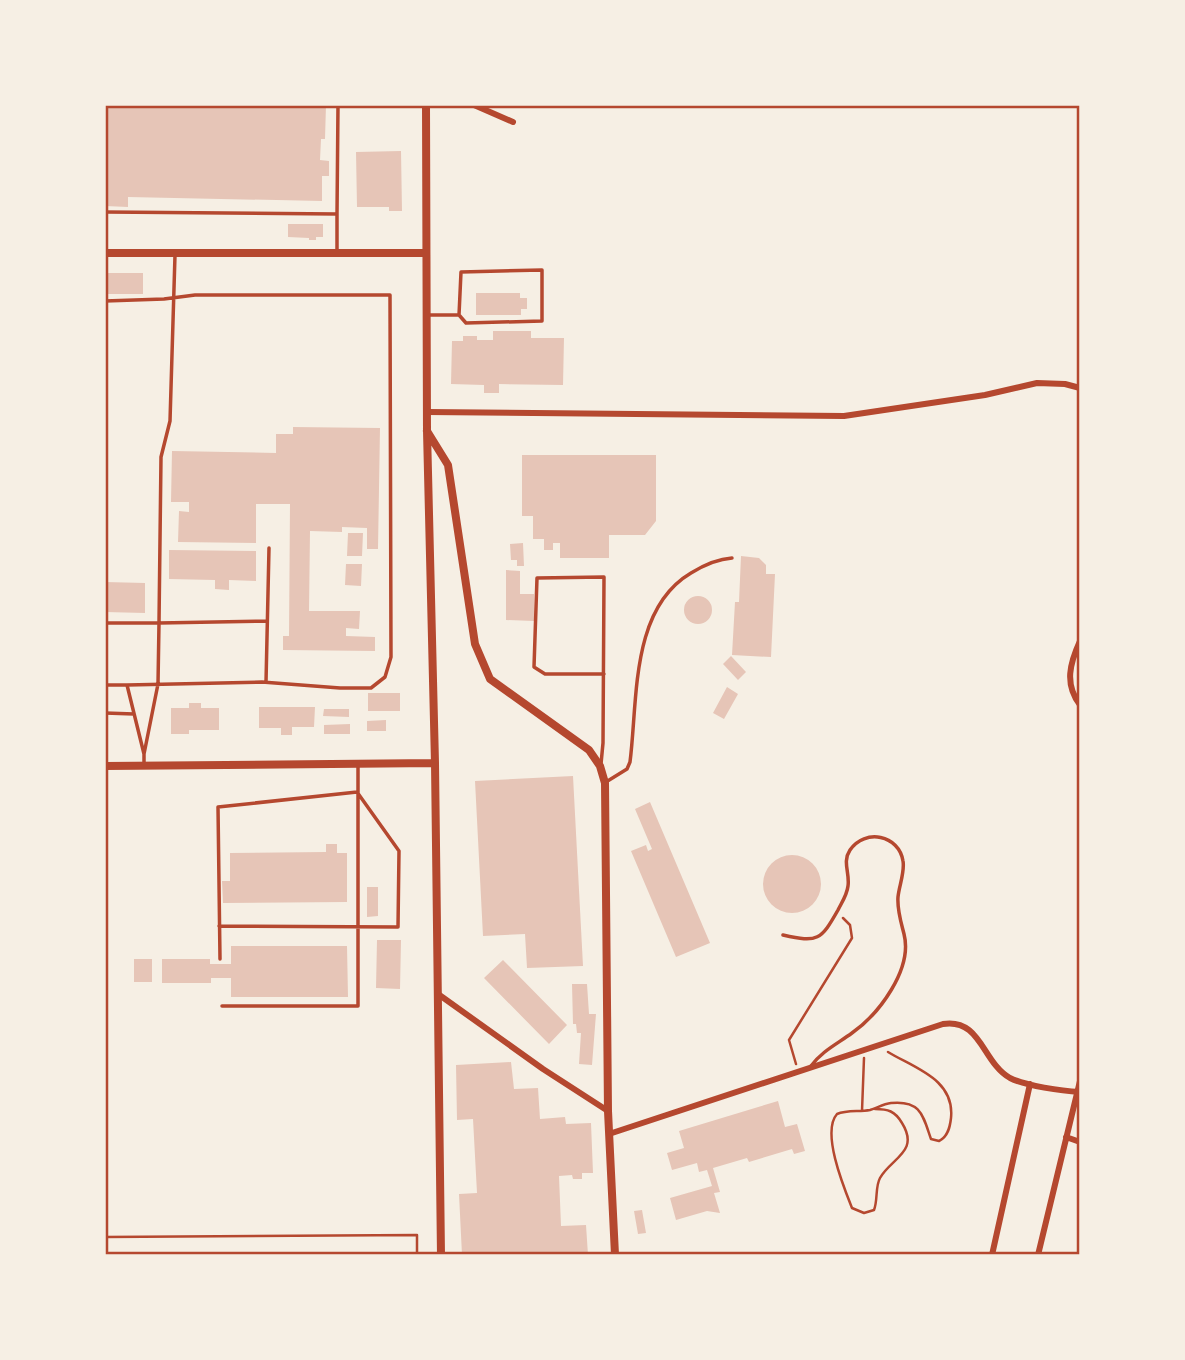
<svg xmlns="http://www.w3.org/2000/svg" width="1185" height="1360" font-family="'Alegreya Sans',sans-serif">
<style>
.building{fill:#e6c5b7}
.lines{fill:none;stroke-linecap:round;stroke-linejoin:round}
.path{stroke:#b5482f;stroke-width:2.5}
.service{stroke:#b5482f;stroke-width:3.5}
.minor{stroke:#b5482f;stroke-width:6}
.tertiary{stroke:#b5482f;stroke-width:8}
.neatline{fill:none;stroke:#b5482f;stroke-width:2.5}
</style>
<rect width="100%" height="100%" fill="#f6efe4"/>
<path class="building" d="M105,105H326L325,139H321L320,160L329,161V176H322V201L128,197V207L105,206Z
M401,151L402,211H389V207H357L356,152Z
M288,224H323V237H316V240H309V238L288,237Z
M105,273H143V294H105Z
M476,293H520V298H527V309H521V315H476Z
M493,331H531V338H564L563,385L499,384V393H484V385L451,384L452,341H463V336H477V340H493Z
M293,427L380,428L378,549H367V528L342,527V532L310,531L309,611H360L359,629L346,628V636L375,637V651L283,650V636H289L290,504H256V543L178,542L179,511L189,512V502H171L172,451L276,453V434H293Z
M522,455H656V521L645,535H609V558H560V543H553V550H544V539H533V516H522Z
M348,533H363L362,556H347Z
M523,543L524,566H517V560H511L510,544Z
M169,550L256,551V581L229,580V590L215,589V580L169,579Z
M741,556L759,558L766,565V574H775L771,657L732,655L735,602H739Z
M346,564H362L361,586L345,585Z
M506,570L520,571V594H534V621L506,620Z
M105,582L145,583V613L105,612Z
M684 610a14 14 0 1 1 28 0a14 14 0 1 1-28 0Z
M731,656L746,672L738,680L723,664Z
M727,687L738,694L724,719L713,713Z
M368,693H400V711H368Z
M189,703H201V708H219V730H189V734H171V708H189Z
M259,707H315L314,727H292V735H281V728H259Z
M324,709H349V717L323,716Z
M386,720V731H367V721Z
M350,724V734H324V725Z
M573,776L583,966L527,968L525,934L483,936L475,781Z
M650,802L710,943L676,957L631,851L646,845L648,851L652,849L635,809Z
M326,844H337V853H347V902L223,903L222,881H230V853L326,852Z
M763 884a29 29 0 1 1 58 0a29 29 0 1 1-58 0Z
M367,887H378V916L367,917Z
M377,940H401L400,989L376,988Z
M231,946H347L348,997H231V978H211V983H162V959H210V964H231Z
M134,959H152V982H134Z
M503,960L567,1025L549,1044L484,978Z
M572,984H587L589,1014H596L592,1065L579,1064L581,1033H577L576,1024H573Z
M511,1062L514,1089L538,1088L540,1119L565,1117L566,1124L591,1123L593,1173H582V1179H573L572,1175L559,1176L561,1226L586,1225L588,1255H462L459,1194L477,1193L473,1119L457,1120L456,1065Z
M778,1101L785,1127L797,1124L805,1151L794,1154L792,1149L749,1162L747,1158L713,1168L720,1192L714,1193L720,1213L707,1211L676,1220L670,1198L712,1186L707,1170L699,1172L697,1163L672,1170L667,1153L684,1148L679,1131Z
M642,1210L646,1233L638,1234L634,1211Z
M357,1252V1255H280V1253Z"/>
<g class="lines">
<path class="path" d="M796,1064L789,1040L852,938L850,925L843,918
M875,1109C888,1109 895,1111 902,1123C920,1152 891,1158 880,1178C875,1187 878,1200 874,1210L864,1213L852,1208C844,1188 821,1132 837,1114C847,1110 859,1112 870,1110C877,1108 883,1104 891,1103C921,1100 923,1116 931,1139L939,1141C948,1137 950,1127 951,1118C955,1079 914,1068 888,1052
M862,1111L864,1058
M105,1237L417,1235V1255"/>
<path class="service" d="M105,212L337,214V253
M337,214L338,105
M175,255L170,421L161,457L159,623L267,621
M105,301L164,299L195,295H390L391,657L385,677L371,688H340L262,682L127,685L144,754
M428,315H459L466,323L542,321V270L461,272L459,315
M105,623H159L158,684L144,754V764
M266,682L269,548
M105,685H127
M105,713L134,714
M601,764L603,743L604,577L537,578L534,667L545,674H604
M606,782L627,769L630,762C638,700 630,609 691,573C704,565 717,559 732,558
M219,926L398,927L399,851L357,792L218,807L220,959
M783,935C818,943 821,940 838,910C842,902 847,895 848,886C850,873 842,862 850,850C865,828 899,835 903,861C905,872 899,886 898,897C897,910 901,922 904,934C913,969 879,1014 852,1033C837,1044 822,1051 811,1066
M222,1006H358V766"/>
<path class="minor" d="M474,105L513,122
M427,412L844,416L985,395L1037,383L1065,384L1080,388
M1080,641C1070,663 1064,684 1080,705
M438,994L543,1069L608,1111
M609,1134L943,1024C981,1018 982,1062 1010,1078C1026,1086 1062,1091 1080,1092
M1066,1137L1080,1142
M992,1255L1030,1084
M1038,1255L1080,1081"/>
<path class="tertiary" d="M426,105L427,431L435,763L441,1255
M105,253H425
M427,431L448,465L475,644L490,679L589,750L600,766L605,783L608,1111L615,1255
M105,766L435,763"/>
</g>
<rect width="1185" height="1360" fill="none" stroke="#f6efe4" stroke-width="214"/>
<rect x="107" y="107" width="971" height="1146" class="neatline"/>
</svg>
